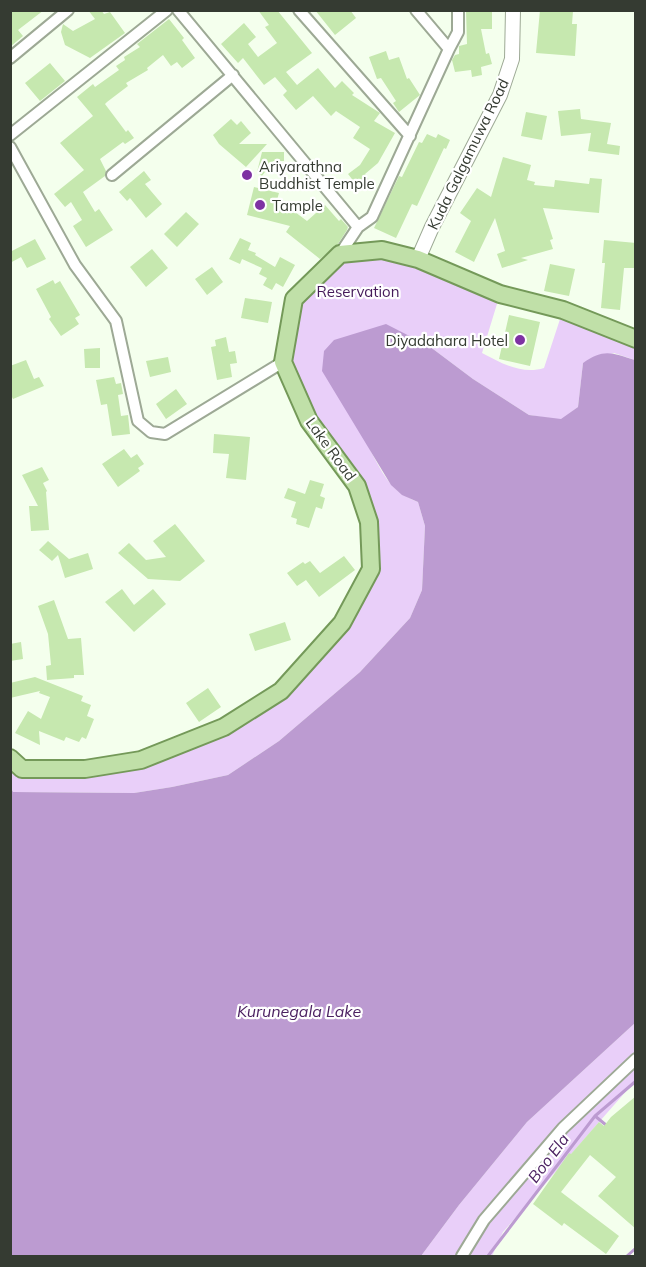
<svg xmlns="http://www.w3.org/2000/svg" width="646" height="1267" font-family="Mulish,sans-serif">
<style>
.green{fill:#e9cff9}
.water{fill:#bc9bd1}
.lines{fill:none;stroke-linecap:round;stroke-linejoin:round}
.stream{stroke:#bc9bd1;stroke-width:3}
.building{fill:#c6e8af}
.minor-casing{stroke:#9da995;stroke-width:14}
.tertiary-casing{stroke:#9da995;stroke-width:16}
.primary-casing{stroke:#749959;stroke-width:20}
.minor{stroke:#fff;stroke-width:10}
.tertiary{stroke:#fff;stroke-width:14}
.primary{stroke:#c0e0a8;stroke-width:16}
.poi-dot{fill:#7e32a3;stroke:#fff;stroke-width:2}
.labels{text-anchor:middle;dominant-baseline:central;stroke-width:4.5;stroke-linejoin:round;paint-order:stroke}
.street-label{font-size:15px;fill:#353b32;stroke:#fff}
.poi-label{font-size:15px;fill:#353b32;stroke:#fff;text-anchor:start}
.park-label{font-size:15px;fill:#451a5a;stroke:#fff}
.water-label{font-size:16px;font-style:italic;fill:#4b2161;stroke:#fff}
</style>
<rect width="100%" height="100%" fill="#f4ffed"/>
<path class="green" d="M382,250L500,294L482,353C501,363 522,375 544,368L563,310L635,339V360L614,353L583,363L578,407L561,420L529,415L473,379L429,346L368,446C383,473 388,490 418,502L425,526L422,590L410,618L360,672L279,741L228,775L172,787L134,793L13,792L11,788L10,758L22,769L141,760L281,691L342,623L371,569L369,522L283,362L294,299L340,254Z
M635,1023V1081L503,1232L492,1256H421L459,1205L527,1122Z"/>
<path class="water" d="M386,324L429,346L473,379L529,415L561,419L578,407L583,363C604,348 612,353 635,360V1023L527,1122L459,1205L421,1256H11V788L13,792L134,793L172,787L228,775L279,741L360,672L410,618L422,590L425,526L418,502L402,495L391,485L322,371L324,351L334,340Z"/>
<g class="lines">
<path class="stream" d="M595,1116L606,1125
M488,1256L595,1116L636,1081
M627,1256L636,1248"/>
</g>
<path class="building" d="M10,10H44L18,30L23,36L10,47Z
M88,10H101L104,14L110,12L125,33L90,58L65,45L61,32L63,24L73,31L95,19Z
M258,10H277L312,53L286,72L297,85L318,68L335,88L342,81L354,93L352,95L380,113L374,121L395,133L378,163L365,174L369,180L359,188L348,174L360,165L370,149L353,138L360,127L336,111L331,116L313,96L296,110L283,95L287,91L275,77L264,85L243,58L238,63L221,44L244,23L256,37L248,44L258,57L277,43L265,27L269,25Z
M315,10H350L356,18L335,35Z
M466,10H492V29H481L486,54L489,53L492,64L481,67L482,75L472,77L471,70L455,72L452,60L455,55L459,54V46L467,44Z
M540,10L573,11L572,24H577L575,56L536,53Z
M169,19L184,38L182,40L195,58L182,68L177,62L171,66L163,55L147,68L148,70L126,83L128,86L107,102L105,104L126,132L128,130L134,138L125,144L123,142L100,159L106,171L105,176L83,192L95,212L99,209L113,230L86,247L73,226L82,220L71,202L65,207L54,194L84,170L60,143L93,116L77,97L93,84L95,87L119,70L116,66L125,60L124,57L140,47L137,44Z
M386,51L389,60L399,57L407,79L409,78L420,95L399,112L393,103L396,101L381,78L377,79L369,57Z
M50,63L65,81L40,101L25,83Z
M580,109L581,119L611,123L607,144L620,146L619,155L588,151L591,133L561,136L558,111Z
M526,112L547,116L542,140L521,136Z
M231,119L237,125L241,121L251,133L239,144H267L246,167L219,144L213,135Z
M427,134L436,138L438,134L450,140L446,149L444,148L417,206L412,204L396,238L374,228L399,176L402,177L419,142L422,143Z
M262,152H284V161H273L262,176L257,172Z
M503,157L531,165L527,180L535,182L534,185L554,187L555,180L589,184L590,178L602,179L599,213L543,208L553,239L550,240L553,249L521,258L528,260L502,268L497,254L505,251L495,218L474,262L455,252L471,221L460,213L477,188L491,197Z
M144,171L151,180L145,184L162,204L146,218L130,198L127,201L119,192Z
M254,187L279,193L275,207L295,212L307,221L325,205L339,221L341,219L348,227L347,230L338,244L320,259L286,232L290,226L247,215Z
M186,212L199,224L177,247L164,234Z
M240,238L251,243L248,250L256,253L255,255L275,267L280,257L295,265L283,287L276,283L272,290L263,285L267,278L259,274L262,268L242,259L240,264L229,259Z
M35,239L46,259L27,268L21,257L10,263V252Z
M604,240L636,243V268H624L620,310L601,308L605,263H602Z
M152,249L168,268L146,287L130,267Z
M550,264L575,269L569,296L544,291Z
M212,267L223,282L207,295L195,279Z
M53,280L55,284L60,281L80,315L75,318L79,324L61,336L49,319L51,317L36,289Z
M245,298L272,302L268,323L241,318Z
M509,315L540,322L530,366L499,359Z
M226,337L229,352L235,351L237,363L230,364L232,377L217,380L211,347L216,346L215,340Z
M100,348V368H85L84,349Z
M168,357L171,372L150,377L146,361Z
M26,360L34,379L39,377L44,386L13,399L10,393V366Z
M114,377L116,384L121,383L123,394L118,395L121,416L128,415L130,434L112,436L107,404L101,405L96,380Z
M176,389L187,404L166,419L156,404Z
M214,434L250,437L246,480L226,478L229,454L213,453Z
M124,449L131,458L137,454L144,464L138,468L140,471L118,487L102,464Z
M42,467L49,480L43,483L47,491L46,492L49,530L31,531L29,506H38L22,475Z
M310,480L324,484L320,496L325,498L322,509L316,507L309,528L296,524L297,519L291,517L296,502L284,498L288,488L305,494Z
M175,524L205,561L180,581L148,579L118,553L129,543L146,560L166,557L153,541Z
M48,541L69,559L88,553L93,569L65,578L58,555L52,561L39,550Z
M344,556L355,570L319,597L306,580L297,586L287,573L303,562L305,564L310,561L320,573Z
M122,589L134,605L153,589L166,604L134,632L105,602Z
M54,600L68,639L81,638L84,675H74V678L47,680L46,666L51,665L48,634L38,606Z
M285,622L291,640L255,651L249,634Z
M21,642L23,659L10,661V644Z
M35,677L83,696L81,701L91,705L87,716L94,719L86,739L82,737L79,742L66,737L64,741L39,731L40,745L15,733L28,711L41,719L50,697L39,693L40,691L10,698V683Z
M208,688L221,707L199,722L186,703Z
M636,1096V1229L598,1196L616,1177L590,1155L561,1192L619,1236L606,1254L564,1223L562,1226L533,1204L569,1153L571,1154L599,1122L604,1126L611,1117Z"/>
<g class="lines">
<g class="minor-casing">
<path id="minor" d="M178,10L358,227L340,254
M299,10L410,136
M449,49L458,32V10
M10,58L68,10
M10,135L167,10
M10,147L75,265L116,321L138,421L151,432L165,434L283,362
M112,175L233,75
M358,227L372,217L449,49L416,10
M462,1256L484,1220L563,1128L636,1059"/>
</g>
<g class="tertiary-casing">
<path id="tertiary" d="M418,259L432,227L500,95L512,59L513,10"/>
</g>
<g class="primary-casing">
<path id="primary" d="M10,758L22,769H85L141,760L224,727L281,691L342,623L371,569L369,522L357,486L309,421L283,362L294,299L340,254L382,250L418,259L500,294L563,310L636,339"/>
</g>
<use href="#minor" class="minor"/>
<use href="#tertiary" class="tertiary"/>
<use href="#primary" class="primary"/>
</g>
<g class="poi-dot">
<circle cx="247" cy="175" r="6"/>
<circle cx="260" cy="205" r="6"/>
<circle cx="520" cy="340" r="6"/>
</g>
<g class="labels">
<g class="street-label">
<text transform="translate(468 154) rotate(-64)">Kuda Galgamuwa Road</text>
<text transform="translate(331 449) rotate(54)">Lake Road</text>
</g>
<g class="poi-label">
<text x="259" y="166">Ariyarathna<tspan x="259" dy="17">Buddhist Temple</tspan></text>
<text x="272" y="205">Tample</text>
<text x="508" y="340" text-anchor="end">Diyadahara Hotel</text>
</g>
<g class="park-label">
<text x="358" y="291">Reservation</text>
</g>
<g class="water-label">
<text x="299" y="1011">Kurunegala Lake</text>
<text transform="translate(548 1158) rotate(-53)">Boo Ela</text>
</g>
</g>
<rect width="646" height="1267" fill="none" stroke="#353b32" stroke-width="24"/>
</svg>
